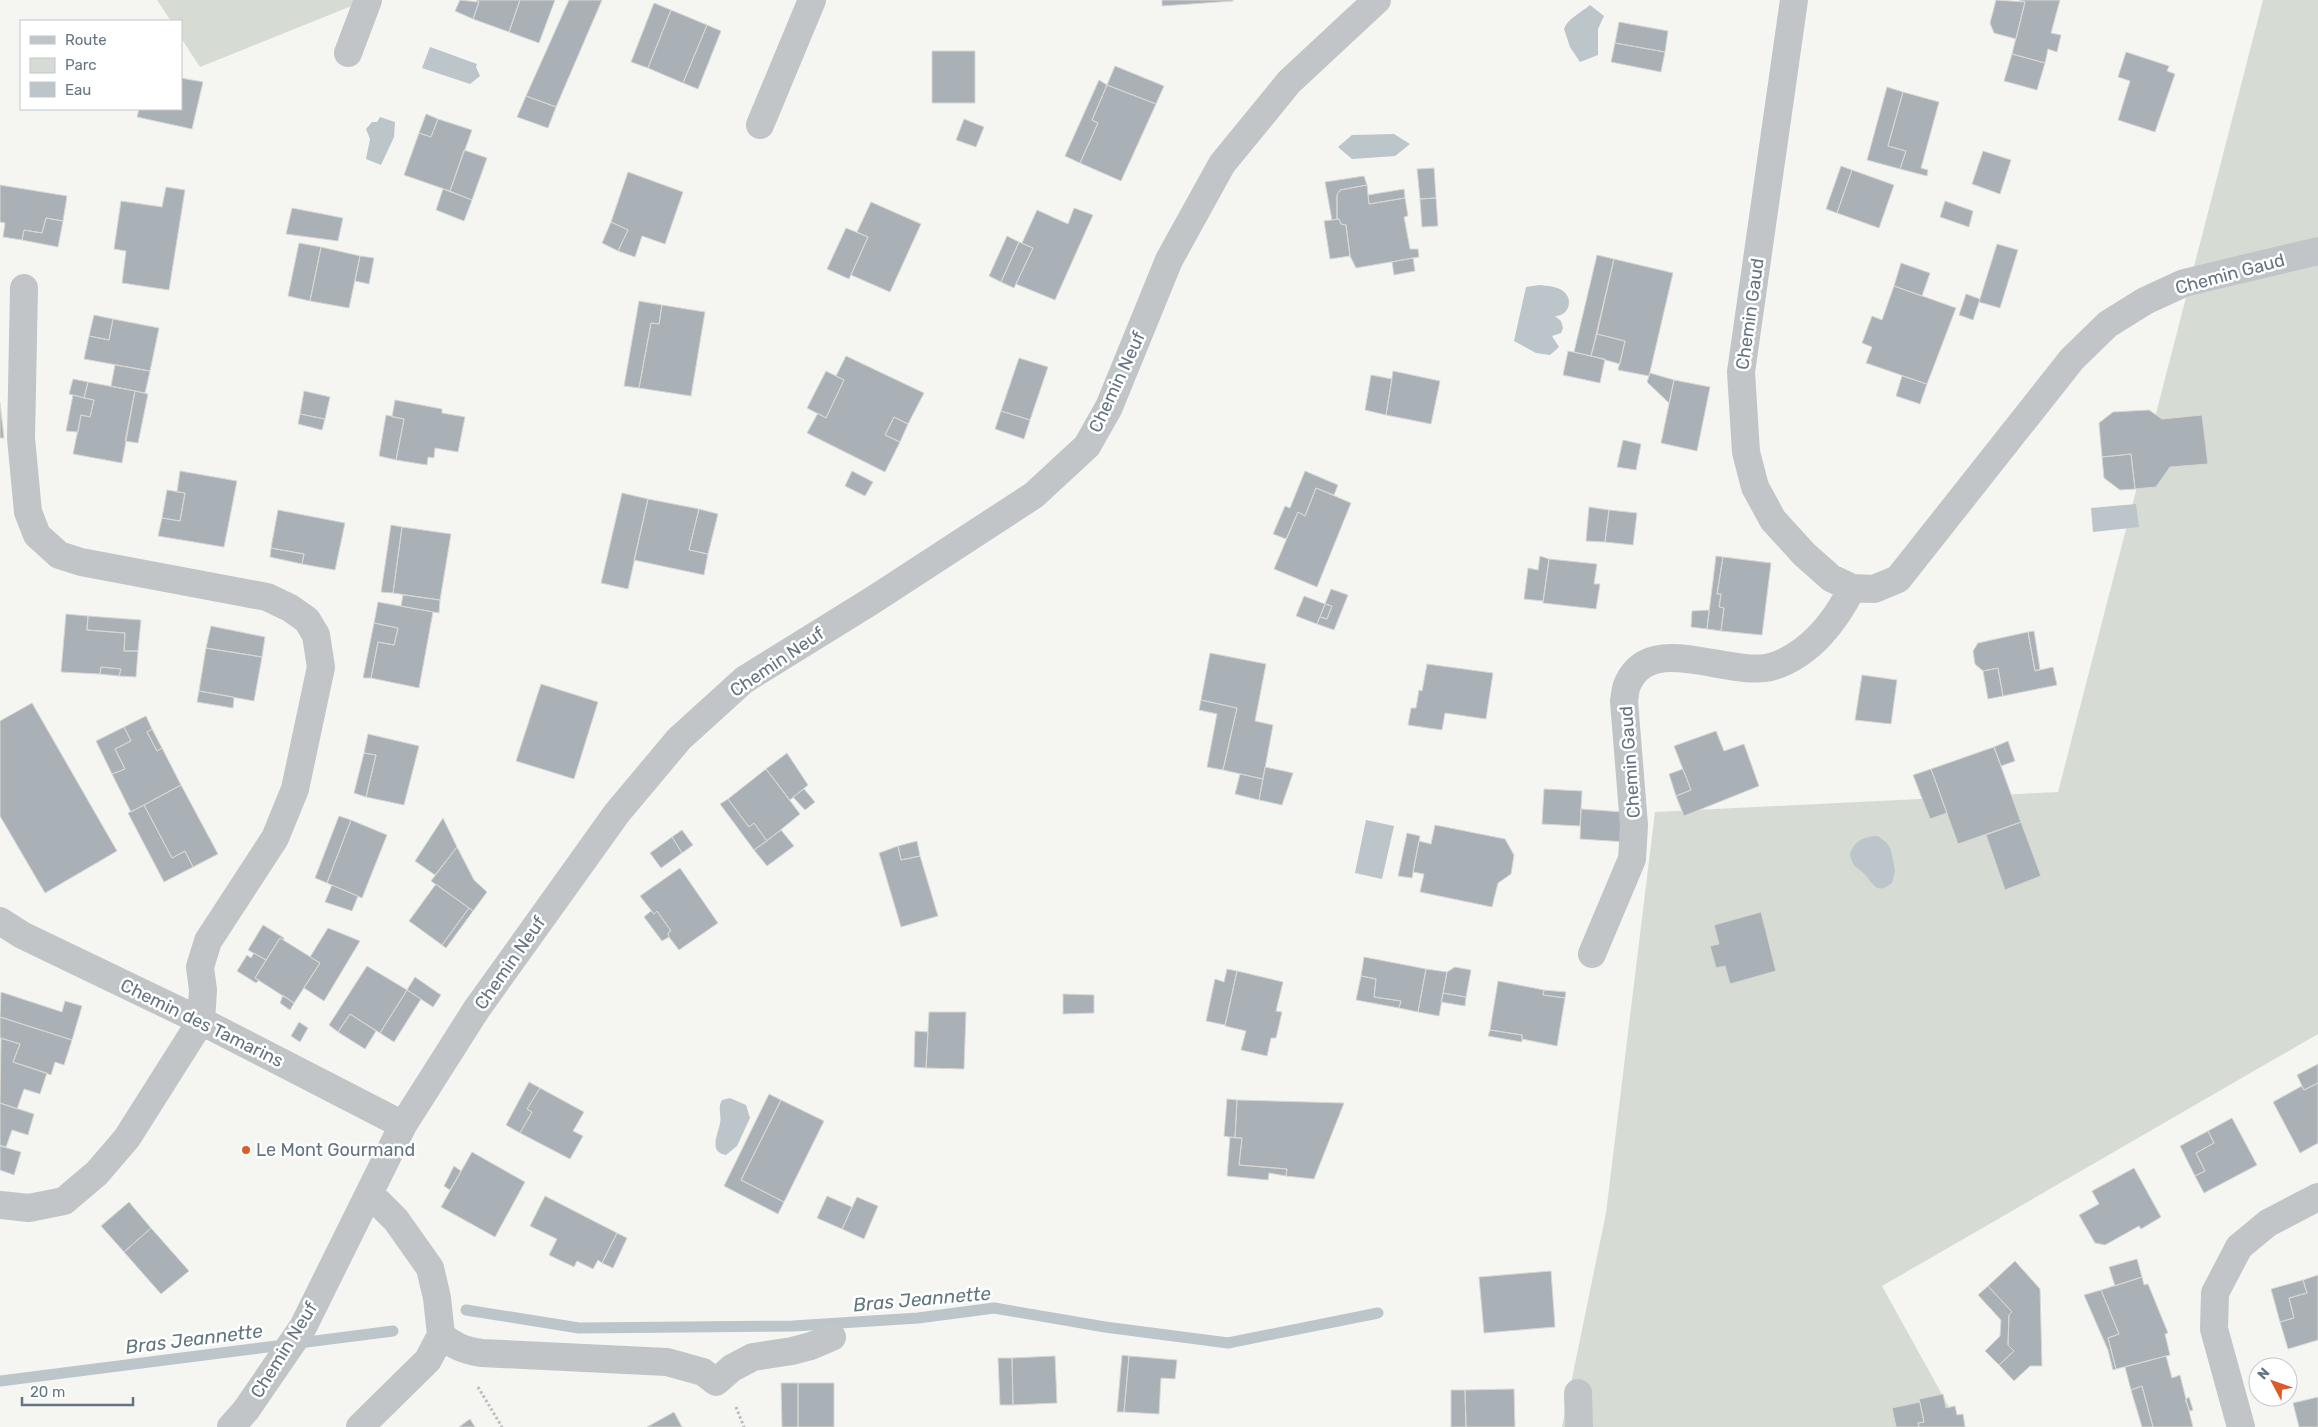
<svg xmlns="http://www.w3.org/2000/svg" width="2318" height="1427" font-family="Rubik,sans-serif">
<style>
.green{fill:#d6dcd3}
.water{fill:#bcc5ca}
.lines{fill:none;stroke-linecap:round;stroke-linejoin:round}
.stream{stroke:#bcc5ca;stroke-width:11}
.building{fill:#aab1b6;stroke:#d7d7d4}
.path{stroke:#bbbdbf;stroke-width:3;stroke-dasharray:2.5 2.5;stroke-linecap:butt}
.minor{stroke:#c1c5c8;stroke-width:28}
.poi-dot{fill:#de5a29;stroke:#fff;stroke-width:2}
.labels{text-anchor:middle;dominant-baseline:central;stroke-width:5;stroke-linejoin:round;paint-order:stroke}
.street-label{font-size:18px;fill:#657482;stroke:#fff}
.poi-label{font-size:18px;fill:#657482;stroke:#fff;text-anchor:start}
.water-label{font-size:19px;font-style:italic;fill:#61767f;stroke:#fff}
</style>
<rect width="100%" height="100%" fill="#f5f5f2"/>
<path class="green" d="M157,0H359V3L200,67L181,38V21H171Z
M2263,0H2318V1034L1882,1286L1960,1427H1562L1606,1213L1655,812L2058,792Z"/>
<path class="water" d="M1590,5L1604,16L1598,29V55L1580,62L1570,47L1564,29C1567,19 1582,12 1590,5Z
M430,47L477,64L476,67L480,76L470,84L422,68Z
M380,117L395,122L394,137L381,165L366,159L370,139L366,129L372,122H377Z
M1394,134L1410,144L1395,156L1352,159L1338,147L1352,135Z
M1539,285C1547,286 1556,286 1563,291C1574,299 1569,316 1555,316L1561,321L1563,328L1561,333L1552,336L1559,347L1550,355L1536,353L1514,341L1526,287Z
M2136,504L2139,527L2093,532L2091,508Z
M1366,820L1394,826L1382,879L1355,873Z
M1878,836L1887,843L1891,850L1895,871L1892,883C1878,894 1875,887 1866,876C1858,866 1853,870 1850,854C1854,841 1864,836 1878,836Z
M730,1098L746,1105L750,1118L737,1146L726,1155C708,1152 718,1135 720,1123C722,1114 717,1109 722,1100Z"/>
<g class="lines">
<path class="stream" d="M466,1310L579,1328L793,1326L918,1318L994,1308L1105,1327L1228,1343L1378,1313
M0,1381L393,1331"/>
</g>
<path class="building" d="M460,0L479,2L473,19L455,11Z
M476,0H520L509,32L473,19L479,2Z
M520,0H555L539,43L509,32Z
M569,0H602L556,107L526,96Z
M1162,0H1233V1L1162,6Z
M1996,0L2025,2L2016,39L1994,33L1990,23Z
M2019,0H2060L2051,33L2061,35L2057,52L2048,49L2045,63L2012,54L2025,2Z
M654,3L671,10L648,68L631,62Z
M671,10L707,25L683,83L648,68Z
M1619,22L1668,31L1665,52L1615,43Z
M707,25L721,31L698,89L683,83Z
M1615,43L1665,52L1661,72L1611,62Z
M932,51H975V103H932Z
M2126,52L2169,66L2167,71L2175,74L2155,132L2118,120L2130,81L2118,77Z
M2012,54L2045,63L2037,90L2004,81Z
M1115,66L1164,86L1156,104L1107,85Z
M181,78L203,82L192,129L137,117L139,109H181Z
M1099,80L1107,85L1092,120L1098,123L1080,163L1065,156Z
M1107,85L1156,104L1121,181L1080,163L1098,123L1092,120Z
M1887,87L1903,92L1888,146L1906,151L1900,169L1867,160Z
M1903,92L1939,102L1921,168L1928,170L1927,176L1900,169L1906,151L1888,146Z
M526,96L556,107L548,128L517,117Z
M426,114L438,119L431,137L419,133Z
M438,119L472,130L450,191L404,175L419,133L431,137Z
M964,119L984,127L976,147L956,140Z
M464,150L487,158L472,200L450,191Z
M1983,151L2011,160L2000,194L1972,184Z
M1841,166L1852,170L1837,213L1826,209Z
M1434,168L1436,198L1420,199L1417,169Z
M1852,170L1894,185L1879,228L1837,213Z
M628,172L683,192L665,244L642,236L635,257L618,251L628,230L611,222Z
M1364,176L1367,185L1340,190L1337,195V219L1332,220L1325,182Z
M0,185L67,196L63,221L46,218L42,233L24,230L22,240L3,237L5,223L0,222Z
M1367,185L1369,204L1405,198L1408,216L1404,217L1410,249H1418L1419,257L1356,268L1350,256L1346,225L1341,224L1339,219H1337V195L1340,190Z
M166,187L185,190L169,290L122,283L126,251L114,249L121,201L162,207Z
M443,189L472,200L464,221L436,210Z
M1404,189L1405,198L1369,204L1368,195Z
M1436,198L1438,226L1422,227L1420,199Z
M1945,201L1973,211L1969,227L1940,217Z
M871,202L921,224L890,292L851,275L868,237L857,232Z
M292,208L343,218L338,241L286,234Z
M1074,208L1093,215L1055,300L1016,284L1033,248L1022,243L1037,210L1068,224Z
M46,218L63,221L58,247L22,240L24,230L42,233Z
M1339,219L1341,224L1346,225L1350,256L1330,259L1324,221Z
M611,222L628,230L618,251L602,243Z
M846,228L868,237L849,279L827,269Z
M1007,236L1019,242L1001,282L989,276Z
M1019,242L1033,248L1014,288L1001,282Z
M299,243L321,247L310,301L288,296Z
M1997,244L2018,250L2000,308L1979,302Z
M321,247L360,256L349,308L310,301Z
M1597,255L1614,259L1591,356L1574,352Z
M360,256L374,258L369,284L355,281Z
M1413,258L1415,271L1394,275L1392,262Z
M1614,259L1673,273L1649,376L1618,370L1625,341L1597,334Z
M1901,263L1930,273L1922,296L1894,286Z
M1894,286L1956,308L1927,384L1866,363L1872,347L1862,343L1872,316L1882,320Z
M1966,294L1980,299L1973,320L1959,315Z
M639,301L662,305L659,324L651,323L639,388L624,386Z
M662,305L705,312L691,396L639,388L651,323L659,324Z
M94,315L113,319L109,340L89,336Z
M113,319L159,328L150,371L84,359L89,336L109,340Z
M1597,334L1625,341L1620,364L1591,356Z
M1568,351L1605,359L1600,383L1563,375Z
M846,356L924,393L908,424L894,417L885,435L900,442L885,472L807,433L818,413L826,418L844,380L836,376Z
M1019,358L1048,367L1030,420L1001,411Z
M115,365L150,371L145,393L111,386Z
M826,371L844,380L826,418L807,408Z
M1393,371L1440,381L1431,424L1386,415Z
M1650,373L1674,380L1669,403L1647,382Z
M1371,375L1392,379L1386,415L1365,410Z
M1902,376L1927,384L1920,404L1896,396Z
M73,379L88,382L84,398L69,394Z
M1674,380L1710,387L1697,451L1661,443Z
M88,382L135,391L122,463L73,454L81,415L90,417L94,400L84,398Z
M135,391L148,394L138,443L125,441Z
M304,391L330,397L325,419L300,414Z
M73,395L94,400L90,417L81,415L78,432L66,431Z
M395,400L442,409V413L465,417L458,452L435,448L434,458L428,457L427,465L396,460L404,419L392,417Z
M0,403L4,438H0Z
M2149,410L2162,419L2202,415L2208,464L2170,467L2156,487L2135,489L2131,454L2102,457L2099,423L2113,412Z
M1001,411L1030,420L1024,439L995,429Z
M300,414L325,419L322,430L298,424Z
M386,415L404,419L396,460L379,456Z
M894,417L908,424L900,442L885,435Z
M1623,440L1641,444L1636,470L1617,467Z
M2131,454L2135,489L2120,490L2104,478L2102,457Z
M180,471L237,481L224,547L158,536L162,518L180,521L185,493L177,492Z
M852,471L873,482L865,496L845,486Z
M1305,471L1338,485L1334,495L1316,488L1305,516L1298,512L1286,539L1273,534L1285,506L1290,508Z
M1316,488L1351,503L1317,587L1274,569L1298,512L1305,516Z
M167,490L185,493L180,521L162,518Z
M622,493L648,499L628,589L601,583Z
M648,499L699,509L689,550L708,554L704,575L634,560Z
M1589,507L1609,510L1605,542L1586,541Z
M699,509L718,514L708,554L689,550Z
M278,510L345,523L335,570L302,564L304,554L271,548Z
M1609,510L1637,513L1633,545L1605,542Z
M391,525L402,527L393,593L381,592Z
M402,527L451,534L440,600L393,593Z
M271,548L304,554L302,564L270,557Z
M1540,556L1549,559L1543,601L1524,599L1528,568L1538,570Z
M1716,556L1723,557L1717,594H1721L1719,607L1724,608L1721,631L1707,629Z
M1723,557L1771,563L1762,635L1721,631L1724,608L1719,607L1721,594H1717Z
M1549,559L1597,564L1594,584H1600L1596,609L1543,603Z
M1331,589L1348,595L1334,630L1317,624L1320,617L1327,619L1332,606L1325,604Z
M403,595L440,600L439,613L401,606Z
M1304,596L1325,604L1317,624L1296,616Z
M378,602L433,612L419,688L371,678L378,642L394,645L398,628L374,623Z
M1325,604L1332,606L1327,619L1320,617Z
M1709,610L1707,629L1691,627L1692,611Z
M66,614L88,616L87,630L125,633L124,651H138L136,677L119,676L121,669L101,667L100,674L61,672Z
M88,616L141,620L138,651H124L125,633L87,630Z
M374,623L398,628L394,645L378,642L371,678H363Z
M211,626L265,637L262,657L206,648Z
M2034,631L2040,669L2035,671L2028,632Z
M2028,632L2035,671L2053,667L2057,685L2003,696L1998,668L1983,671L1975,664L1973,651L1978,643Z
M206,648L262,657L254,701L199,691Z
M1210,653L1266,664L1255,721L1273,725L1263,779L1223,770L1237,708L1201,700Z
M1427,664L1493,673L1486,719L1445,713L1442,730L1408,725L1411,708H1416L1419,690L1422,691Z
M101,667L121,669L119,676L100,674Z
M1998,668L2003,696L1988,699L1983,671Z
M1862,675L1897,680L1891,724L1855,720Z
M541,684L598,702L574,779L516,761Z
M199,691L234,697L233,708L197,702Z
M1201,700L1237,708L1223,770L1207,767L1217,714L1199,710Z
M32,703L117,851L45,893L0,816V721Z
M146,716L152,729L147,732L157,751L162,748L181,785L131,812L112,774L125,769L115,749L131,741L124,727Z
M124,727L131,741L115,749L125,769L112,774L96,741Z
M152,729L162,748L157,751L147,732Z
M1716,731L1724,751L1744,744L1759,786L1684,816L1676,796L1691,790L1674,746Z
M368,734L419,746L404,805L366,797L376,755L364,753Z
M2008,741L2015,761L2001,766L1994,747Z
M1994,747L2021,822L1958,844L1931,769Z
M364,753L376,755L366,797L354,793Z
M787,753L808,785L790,800L766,769Z
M1265,767L1293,773L1282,805L1259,800Z
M766,769L800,814L767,841L754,823L749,827L728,799Z
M1683,769L1691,790L1676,796L1669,774Z
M1931,769L1947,813L1930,819L1913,775Z
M1240,774L1263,779L1259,800L1235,794Z
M181,785L218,854L193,867L185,851L172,858L144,805Z
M804,789L815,802L805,810L793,797Z
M1544,789L1582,791L1580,826L1542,824Z
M728,799L749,827L754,823L767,841L754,850L720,804Z
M144,805L172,858L185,851L193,867L164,882L128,813Z
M1581,809L1623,812L1626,842L1580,839Z
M339,816L351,820L327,883L315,878Z
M443,818L457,847L435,875L415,861Z
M351,820L387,835L362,898L327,883Z
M2021,822L2041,876L2005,890L1986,835Z
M1435,825L1505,839L1514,855L1511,874L1498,883L1492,907L1420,892L1424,874L1413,872L1419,841L1431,844Z
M682,830L693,845L682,853L672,837Z
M781,830L794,846L767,866L754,850Z
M1407,833L1420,836L1412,878L1398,876Z
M672,837L682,853L661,868L650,853Z
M917,841L920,856L901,860L898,846Z
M898,846L901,860L920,856L938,916L901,927L879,853Z
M457,847L474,880L487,892L473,911L431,881Z
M680,868L718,923L679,950L669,937L668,933L671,931L657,911L654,914L640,896Z
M436,884L469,908L442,945L409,921Z
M332,885L358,896L352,911L325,902Z
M469,908L473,911L446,948L442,945Z
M651,911L654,914L657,911L671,931L668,933L669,937L662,941L644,917Z
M1761,912L1776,971L1730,984L1725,966L1716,968L1710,946L1719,944L1714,925Z
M263,925L284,938L283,940L280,938L266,960L248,950Z
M328,928L360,941L324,1001L304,988L320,963L310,957Z
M280,938L320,963L294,1003L255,978Z
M254,953L266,960L255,978L259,980L256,983L237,971L247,955L251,958Z
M1364,957L1426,969L1418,1012L1399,1008L1401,1001L1374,997L1376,979L1361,976Z
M367,966L407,990L380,1033L350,1014L338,1032L329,1025Z
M1455,967L1471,970L1466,997L1443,993L1447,972Z
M1227,969L1237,971L1225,1025L1206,1021L1215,979L1224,982Z
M1426,969L1447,972L1439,1016L1418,1012Z
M1237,971L1283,982L1276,1011L1282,1012L1276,1038H1271L1267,1056L1241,1050L1246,1031L1225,1026Z
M1361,976L1376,979L1374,997L1401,1001L1399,1008L1356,1000Z
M415,977L441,995L433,1007L407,990Z
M1498,981L1544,990L1543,995L1565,998L1557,1046L1522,1039V1035L1490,1030Z
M407,990L421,999L394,1042L380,1033Z
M1544,990L1566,992L1565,998L1543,995Z
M1,992L62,1012L65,1001L82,1006L72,1040L0,1017Z
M1443,993L1466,997L1465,1006L1441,1002Z
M1063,994L1094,995V1013L1063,1014Z
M283,995L294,1003L290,1010L280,1003Z
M929,1012H966L964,1069L926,1068Z
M350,1014L376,1031L365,1049L338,1032Z
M0,1017L72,1040L64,1065L55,1062L51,1075L13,1062L20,1044L0,1038Z
M299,1022L308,1028L300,1042L291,1036Z
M1490,1030L1522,1035V1042L1488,1036Z
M915,1031L928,1032L926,1068L914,1067Z
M1,1038L20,1044L13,1062L47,1073L40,1094L24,1089L17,1109L0,1103Z
M2318,1064V1083L2304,1090L2297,1075Z
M529,1082L540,1088L527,1109L532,1112L520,1133L506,1125Z
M2318,1083V1143L2300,1153L2273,1102L2302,1086L2304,1090Z
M540,1088L584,1112L573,1131L583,1136L570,1159L520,1133L532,1112L527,1109Z
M769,1094L781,1100L741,1180L784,1202L778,1214L724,1186Z
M1227,1099L1237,1100L1235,1138L1224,1136Z
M781,1100L824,1121L784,1202L741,1180Z
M1237,1100L1344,1103L1314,1179L1286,1176L1287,1169L1239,1165L1242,1138H1235Z
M0,1103L34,1114L28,1135L12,1130L6,1147L0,1145Z
M2232,1118L2257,1165L2204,1193L2195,1176L2205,1171L2196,1153L2214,1143L2208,1131Z
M2208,1131L2214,1143L2196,1153L2205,1171L2195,1176L2180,1146Z
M1230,1137L1242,1138L1239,1165L1287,1169L1286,1176L1269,1173L1268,1180L1227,1176Z
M0,1146L21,1152L14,1175L0,1170Z
M472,1152L525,1182L495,1237L441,1207Z
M454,1166L461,1171L450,1190L444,1186Z
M2134,1168L2161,1217L2141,1229L2139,1226L2105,1245L2095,1243L2079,1215L2099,1204L2092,1191Z
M545,1196L617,1233L602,1263L598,1260L593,1269L577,1261L574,1267L549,1255L557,1239L530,1226Z
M827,1196L852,1207L842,1229L817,1218Z
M857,1197L878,1206L864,1239L842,1229Z
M129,1202L151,1228L124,1252L101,1226Z
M151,1228L189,1271L161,1294L124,1252Z
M617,1233L627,1238L613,1268L602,1263Z
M2137,1259L2142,1277L2115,1286L2109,1267Z
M2015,1261L2040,1289L2042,1366H2030L2014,1381L1999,1365L2014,1351L2008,1345L2009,1315L2012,1312L1988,1286Z
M1551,1271L1555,1327L1484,1333L1479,1277Z
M2318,1275V1340L2288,1349L2280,1322L2294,1318L2289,1298L2307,1293L2303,1280Z
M2142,1277L2144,1285L2148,1284L2168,1333L2165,1334L2170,1355L2116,1369L2108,1338L2119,1334L2101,1290Z
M2303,1280L2307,1293L2289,1298L2294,1318L2280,1322L2271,1289Z
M1988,1286L2012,1312L2009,1315L2008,1345L2014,1351L1999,1365L1985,1351L2000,1336L2001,1320L1978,1295Z
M2101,1290L2119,1334L2108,1338L2116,1369L2113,1370L2108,1350L2084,1295Z
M1122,1355L1129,1356L1124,1412H1117Z
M1055,1356L1057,1403L1013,1405L1012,1358Z
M1129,1356L1177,1360L1175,1379L1161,1378L1159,1414L1124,1412Z
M2166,1356L2172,1378L2180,1375L2193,1427H2153L2142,1386L2131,1390L2125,1367Z
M998,1358H1012L1013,1405H1000Z
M781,1383H798V1427H782Z
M798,1383H834V1427H798Z
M2142,1386L2153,1427H2142L2131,1390Z
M1514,1389L1515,1427H1466L1465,1390Z
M1451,1390H1465L1466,1427H1451Z
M1943,1394L1946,1408L1955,1406L1957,1415L1963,1414L1965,1427H1919L1918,1423L1924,1422L1919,1399Z
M2189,1397L2193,1410L2190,1411L2185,1400Z
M2318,1397V1427H2299L2293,1403Z
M1920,1402L1924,1422L1918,1423L1919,1427H1896L1892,1408Z
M674,1412L682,1427H647Z
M470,1419L475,1427H459Z"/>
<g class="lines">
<path class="path" d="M478,1387L502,1427
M736,1407L744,1427"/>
<path class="minor" d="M1794,0L1741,372L1746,452L1755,487L1773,520L1804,554L1831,578L1852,588L1874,589L1898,579L2072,359L2108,324L2145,301L2184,283L2318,251
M348,53L368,0
M760,125L812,0
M0,921L22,935L201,1021L403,1125
M1592,954L1632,859L1634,825L1624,701C1625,696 1625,688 1628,683C1652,630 1732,680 1774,666C1810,654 1836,621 1852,588
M0,1205L29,1208L64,1201L97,1173L127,1138L201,1021L203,990L200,967L208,941L275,838L295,789L321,667L316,635L307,620L290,608L267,597L81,562L59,555L37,535L28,512L21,438L24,288
M441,1335C453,1346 465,1351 482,1353L667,1362L703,1372L716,1382L732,1368L753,1357L792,1351L811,1346L832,1337
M1578,1393L1579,1427
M231,1427L246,1410L303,1327L403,1125L476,1010L617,813L679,739L744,680L873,600L1034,495L1087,446L1109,407L1169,260L1222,164L1289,82L1377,0
M360,1427L428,1360L441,1335L437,1298L430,1268L396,1220L370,1194
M2241,1427L2214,1329L2215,1293L2239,1247L2268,1223L2318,1197"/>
</g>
<circle class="poi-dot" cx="246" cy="1150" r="5"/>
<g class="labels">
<g class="street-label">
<text transform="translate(2230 274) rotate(-15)">Chemin Gaud</text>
<text transform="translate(1750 314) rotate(-82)">Chemin Gaud</text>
<text transform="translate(1117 382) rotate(-65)">Chemin Neuf</text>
<text transform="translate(777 662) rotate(-34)">Chemin Neuf</text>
<text transform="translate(1630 762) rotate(-94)">Chemin Gaud</text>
<text transform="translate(510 963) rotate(-55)">Chemin Neuf</text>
<text transform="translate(202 1023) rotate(26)">Chemin des Tamarins</text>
<text transform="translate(284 1350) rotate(-58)">Chemin Neuf</text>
</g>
<g class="poi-label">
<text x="256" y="1150">Le Mont Gourmand</text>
</g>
<g class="water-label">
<text transform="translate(922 1299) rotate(-5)">Bras Jeannette</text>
<text transform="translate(194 1339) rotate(-7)">Bras Jeannette</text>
</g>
</g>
<rect x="20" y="20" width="162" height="90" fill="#ffffff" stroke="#c1c7cd"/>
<rect x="30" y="36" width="25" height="8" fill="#c1c5c8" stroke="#c1c7cd"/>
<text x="65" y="45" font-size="15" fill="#657482">Route</text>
<rect x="30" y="58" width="25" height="15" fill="#d6dcd3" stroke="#c1c7cd"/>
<text x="65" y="70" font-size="15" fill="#657482">Parc</text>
<rect x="30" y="82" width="25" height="15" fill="#bcc5ca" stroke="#c1c7cd"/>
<text x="65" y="95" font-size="15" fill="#657482">Eau</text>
<g transform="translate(2273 1382) rotate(311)"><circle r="24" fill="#ffffff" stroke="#c1c7cd"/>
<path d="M0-4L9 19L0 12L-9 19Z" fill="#de5a29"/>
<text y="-8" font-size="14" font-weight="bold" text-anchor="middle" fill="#657482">N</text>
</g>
<path d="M22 1397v8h111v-8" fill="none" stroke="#657482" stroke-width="2.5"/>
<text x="30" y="1397" font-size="15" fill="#657482" stroke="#ffffff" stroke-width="4" paint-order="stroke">20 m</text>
</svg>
